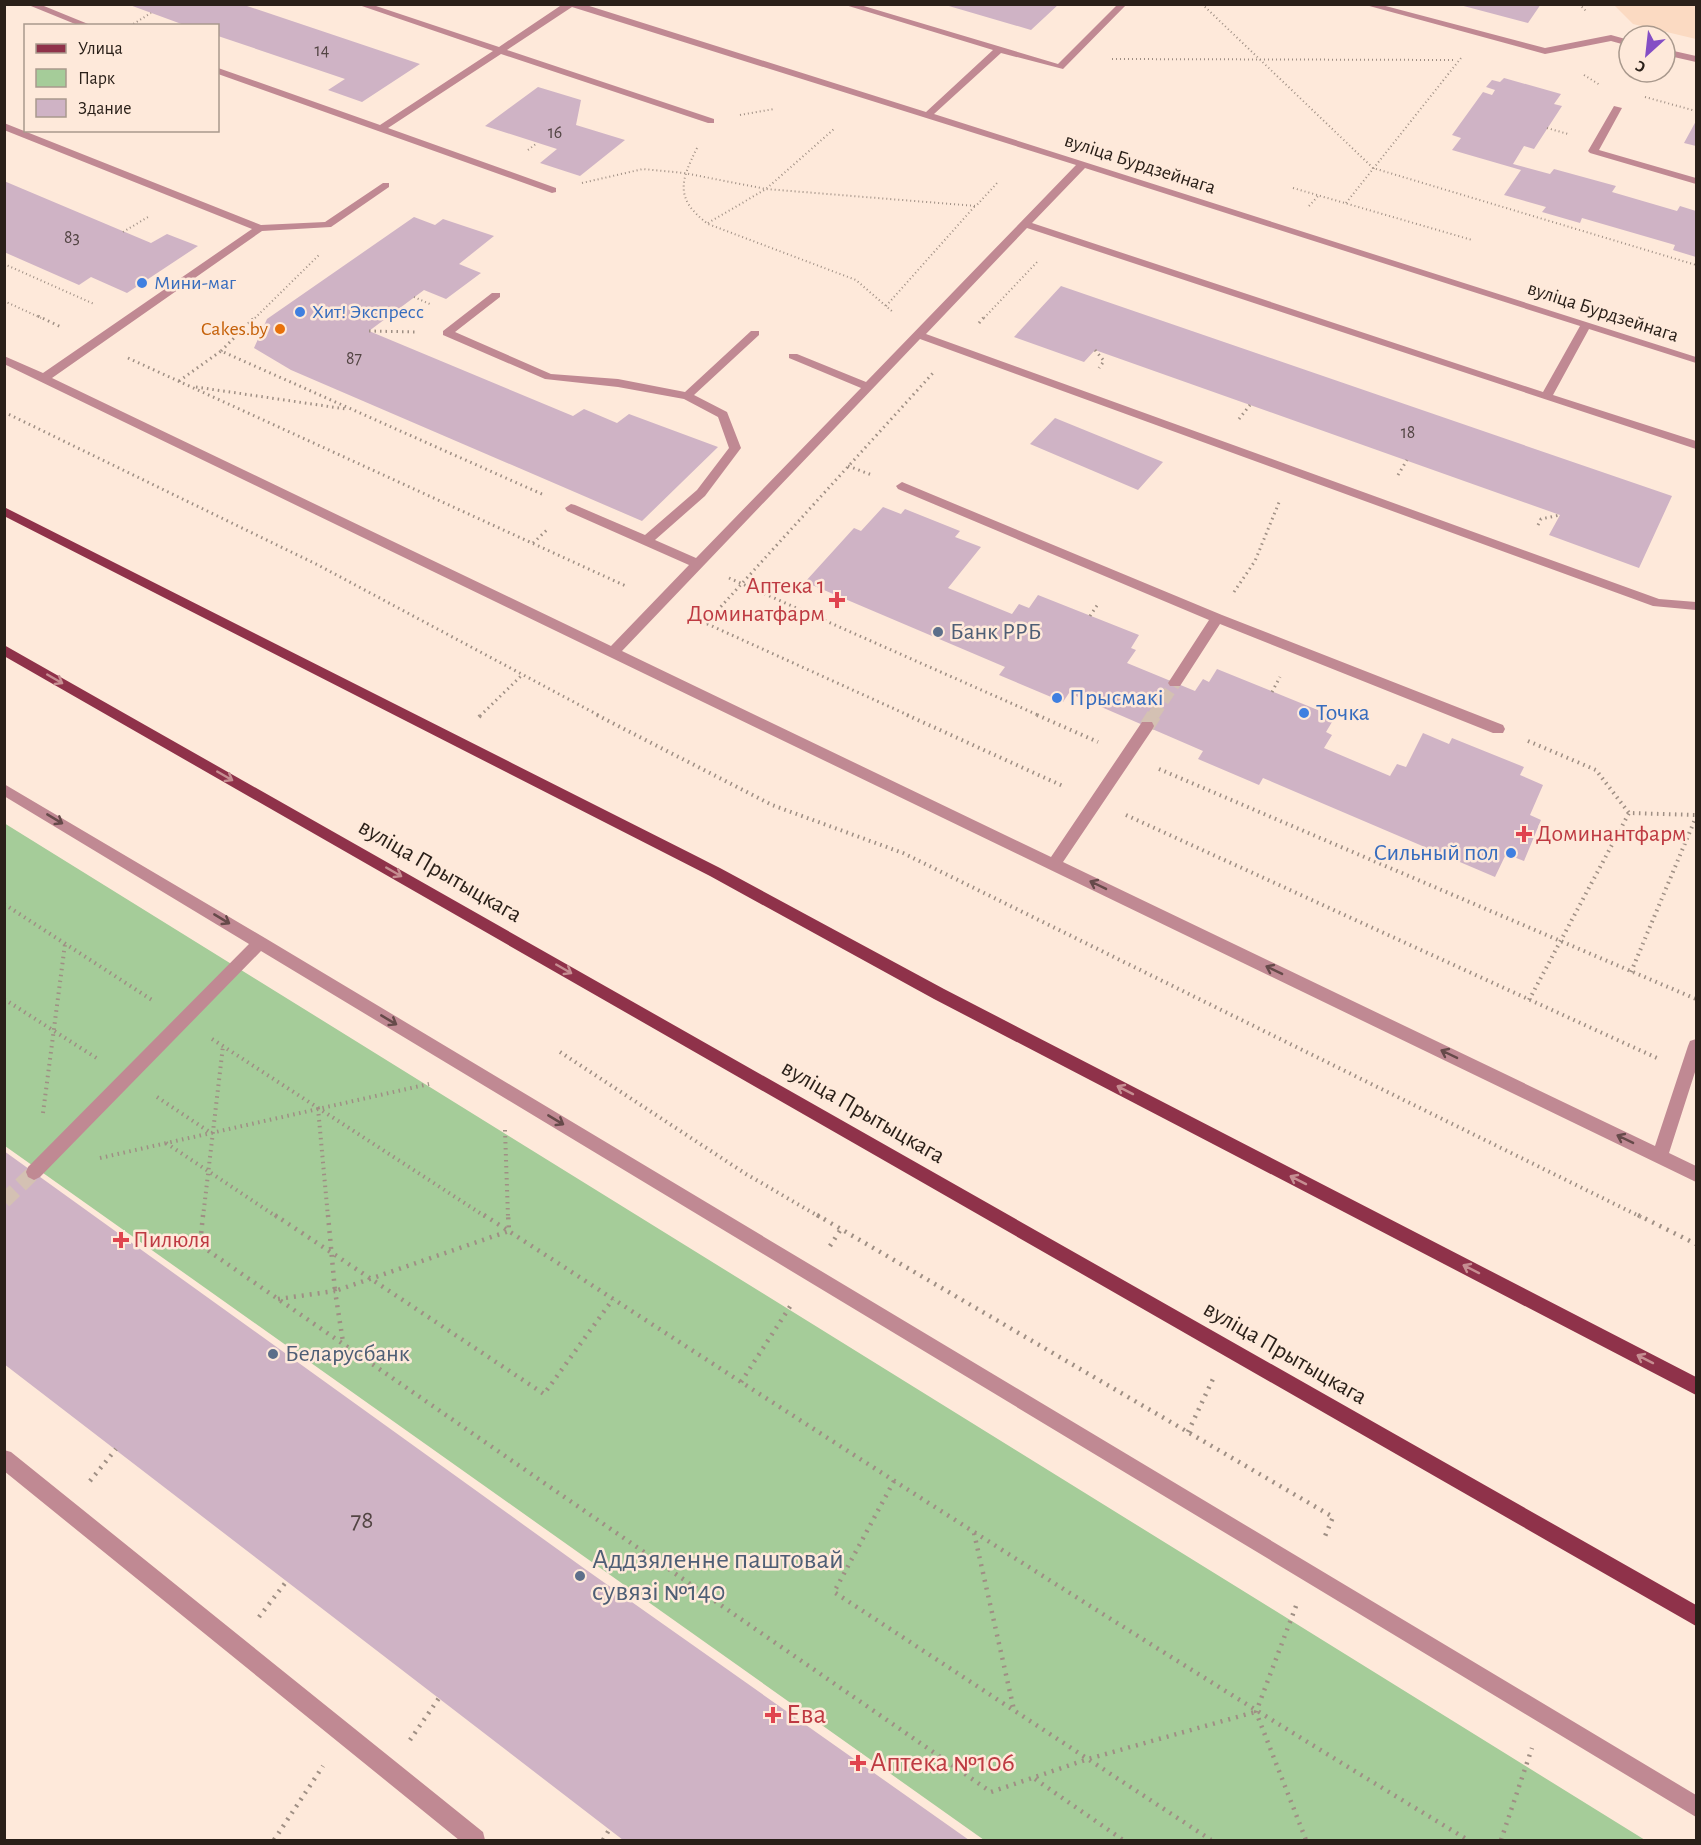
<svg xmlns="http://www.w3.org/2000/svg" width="1701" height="1845" font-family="'Alegreya Sans',sans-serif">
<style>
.built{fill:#fbdac2}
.green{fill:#a5cc99}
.building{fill:#cfb3c5}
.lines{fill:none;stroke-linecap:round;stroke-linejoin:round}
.minor-tunnel-far1{stroke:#d4c1b3;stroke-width:12;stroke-dasharray:12 6;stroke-linecap:butt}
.minor-tunnel{stroke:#d4c1b3;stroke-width:15;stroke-dasharray:15 8;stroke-linecap:butt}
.path-far3{stroke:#9f8f84;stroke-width:2;stroke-dasharray:1 3;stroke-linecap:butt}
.path-far2{stroke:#9f8f84;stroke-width:3;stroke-dasharray:1.5 4;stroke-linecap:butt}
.path-far1{stroke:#9f8f84;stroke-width:4;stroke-dasharray:1.5 4.5;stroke-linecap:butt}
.path{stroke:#9f8f84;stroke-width:4.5;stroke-dasharray:2 6;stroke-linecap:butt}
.minor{fill:#c08993;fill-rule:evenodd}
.major{fill:#8f324a;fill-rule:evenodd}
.oneway{stroke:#c68e92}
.oneway2{stroke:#664a4a}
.shop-dot{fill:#3f7fe0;stroke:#fee9da;stroke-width:2}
.food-dot{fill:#e8710a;stroke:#fee9da;stroke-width:2}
.health-dot{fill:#e0444e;stroke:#fee9da;stroke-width:2}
.service-dot{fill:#5c6f8a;stroke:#fee9da;stroke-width:2}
.labels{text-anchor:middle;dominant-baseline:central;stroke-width:5;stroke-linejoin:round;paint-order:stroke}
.far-number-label{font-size:18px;fill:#534544}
.far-street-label{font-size:20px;fill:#2a2019;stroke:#fee9da}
.far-shop-label{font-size:20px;fill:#366cbe;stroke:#fee9da;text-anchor:start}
.far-food-label{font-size:20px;fill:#c56008;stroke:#fee9da;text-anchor:end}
.health-label{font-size:24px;fill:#be3a42;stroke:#fee9da;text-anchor:start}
.service-label{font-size:24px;fill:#4e5e75;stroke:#fee9da;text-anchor:start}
.shop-label{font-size:24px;fill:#366cbe;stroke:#fee9da;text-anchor:start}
.street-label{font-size:24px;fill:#2a2019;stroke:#fee9da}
.near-number-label{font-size:26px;fill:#534544}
.near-service-label{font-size:28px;fill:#4e5e75;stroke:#fee9da;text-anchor:start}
.near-health-label{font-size:28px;fill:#be3a42;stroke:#fee9da;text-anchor:start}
</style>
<rect width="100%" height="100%" fill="#fee9da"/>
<path class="built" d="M1614,5H1696V39L1633,24Z"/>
<path class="green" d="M4,823L204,947L1645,1840H984L5,1146Z"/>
<path class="building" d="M127,4H241L420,64L362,102L328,90L345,79L218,36V26H187Z
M942,4H1059L1031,30Z
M1456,4H1541L1528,23Z
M1504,78L1561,94L1554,104L1562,106L1534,149L1524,146L1513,164L1550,174L1554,169L1616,186L1612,192L1677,211L1680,206L1696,211V257L1673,250L1675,245L1582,218L1580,223L1542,212L1546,207L1504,195L1521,170L1452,150L1461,138L1452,135L1483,92L1492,95L1495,90L1486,87L1492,80L1500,82Z
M538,87L581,100L576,125L625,140L580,176L540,163L557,149L485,126Z
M1696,121V146L1684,143Z
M4,181L151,243L167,234L198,246L127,293L91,277L79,285L4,252Z
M414,217L435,225L443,219L494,236L459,264L481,273L446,299L424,290L369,331L573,416L584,409L617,423L629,414L718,447L642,521L291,370L254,348L267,319Z
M1061,286L1672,496L1639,568L1549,535L1560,515L1095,350L1084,362L1014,337Z
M1055,418L1163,462L1138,490L1030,444Z
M883,507L901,514L905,509L960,531L955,537L981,547L948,588L1012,614L1019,604L1029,608L1038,595L1139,635L1131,648L1136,650L1127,663L1195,691L1203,679L1209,682L1217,669L1335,717L1326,732L1332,735L1324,748L1390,776L1397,764L1406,767L1423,733L1449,744L1452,738L1524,767L1520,775L1543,785L1530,815L1541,820L1524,861L1506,854L1495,877L1263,778L1259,785L1198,759L1203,751L1069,693L1063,702L999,675L1005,667L805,582L854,528L861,531Z
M4,1151L585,1569L969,1840H623L4,1364Z"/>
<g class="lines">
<path class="minor-tunnel-far1" d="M1153,716L1175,683"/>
<path class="minor-tunnel" d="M1147,726L1154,715
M4,1201L34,1172"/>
<path class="path-far3" d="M1202,4L1373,168L1696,265
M1579,4L1586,11
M130,26L151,13
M1112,59L1455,60
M1584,75L1600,85
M1645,97L1696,111
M740,115L774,109
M1547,128L1568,134
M697,148C680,182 675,199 708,224L856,280L894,313
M528,150L537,143
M582,183L643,169L684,173L766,189L976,206L998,182
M1293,188L1472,240
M1346,203L1461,58
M1309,206L1319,195
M708,223L766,189L834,129
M123,232L148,217
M4,264L94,304
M414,297L432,305
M4,301L41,318
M886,306L975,206
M255,318L319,255
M984,318L1038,261"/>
<path class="path-far2" d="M38,316L61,327
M979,323L985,316
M369,331L416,332
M1095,350L1104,361L1099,368
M221,351L256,316
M128,358L628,587
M179,381L221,351L544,495
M196,387L346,409
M4,412L318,565L600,716
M1239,419L1250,405
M848,466L872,475
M1398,475L1407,460
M1538,525L1541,519L1560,515
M533,543L548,529
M729,578L1040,716
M1234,592L1255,561L1280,500
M1090,616L1098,604
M692,617L910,716
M706,623L933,373
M1272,692L1280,677
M480,716L521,676"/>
<path class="path-far1" d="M597,715L772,805L903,853L1641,1217
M907,715L1065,787
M1037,715L1098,742
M479,717L481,715
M1528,741L1596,770L1629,813
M1159,769L1696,999
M1126,815L1657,1058
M4,904L155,1002
M1631,972L1696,817
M4,999L98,1059
M1529,1000L1629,813L1696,815
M212,1039L486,1217
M560,1052L746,1174L820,1217
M157,1097L211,1133
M318,1108L328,1217
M43,1113L65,944
M505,1130L508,1217
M166,1143L277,1217
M100,1158L429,1084
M203,1217L223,1046"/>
<path class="path" d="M203,1215L200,1245L991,1792L1088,1759L1255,1712
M275,1215L544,1394L613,1299
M328,1215L335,1291L509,1231L508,1215
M484,1215C810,1427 1135,1639 1468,1840
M817,1215L1333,1517L1323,1541
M1638,1215L1696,1244
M830,1246L841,1229
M278,1299L335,1291L343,1342
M741,1382L793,1302
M1188,1432L1213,1379
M90,1481L116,1449
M894,1481L834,1592L1211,1840
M974,1533L1014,1710
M1296,1606L1256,1712L1306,1840
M259,1617L286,1582
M410,1740L439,1698
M1035,1779L1123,1840
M274,1840L323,1766
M603,1840L609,1830
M1501,1840L1532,1748"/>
<path class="minor" d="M26,4H39L93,26H80Z
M356,4H370L499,47L563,4H583L926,112L993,50L842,4H857L1058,64L1118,4H1127L1063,69L1001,53L934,114L1696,357V363L1589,329L1553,395L1696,441V449L1027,228L926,334L1659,599L1696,602V610L1653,606L920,339L622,651L1051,857L1142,722H1152L1154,726L1152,730L1063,862L1655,1146L1688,1046L1690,1041L1696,1039V1069L1669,1153L1696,1166V1182L4,364V356L43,373L252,229L4,130V123L261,225L325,222L383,183H389V187L331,227L262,231L52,378L611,646L689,565L567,511L565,508L571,504L575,505L645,535L697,490L729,448L718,417L684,399L618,387L545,379L443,335V331L492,293H500V297L455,332L551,374L618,379L685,392L751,331H759V335L694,395L727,412L741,448L705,496L655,540L696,558L861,388L789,358V354H797L866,382L1076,165L572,7L507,50L714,119V123H708L501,54L388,128L556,188V192L552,193L218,74V68L221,69L380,125L493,51ZM1085,168L1580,326L1543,392L1032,223Z
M1362,4H1378L1545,48L1611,35L1629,40V46L1611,41L1545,54Z
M1665,49L1696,56V62L1665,55Z
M1614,106L1622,108L1599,150L1696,178V184L1590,153L1588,151Z
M902,482L1222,615L1503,725L1505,729L1503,733H1493L1220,624L1180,686H1170L1168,683L1170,680L1209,620L898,489L896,486Z
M4,784L265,938L1696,1795V1817L261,951L40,1177L34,1180L28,1177L26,1172L28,1167L249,944L4,796Z
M4,1450L11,1452L483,1832L485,1840H459L4,1471Z"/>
<path class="major" d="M4,507L720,868L944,989L1696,1377V1395L934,999L710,876L4,516Z
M4,645L1696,1605V1626L4,656Z"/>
</g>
<defs><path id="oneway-shaft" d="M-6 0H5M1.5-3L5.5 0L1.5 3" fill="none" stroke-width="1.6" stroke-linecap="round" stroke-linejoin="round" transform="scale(1.5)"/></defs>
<g class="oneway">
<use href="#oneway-shaft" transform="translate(55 679) rotate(30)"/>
<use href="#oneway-shaft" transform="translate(225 776) rotate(30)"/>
<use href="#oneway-shaft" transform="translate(394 872) rotate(30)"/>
<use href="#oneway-shaft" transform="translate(564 969) rotate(30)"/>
<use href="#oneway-shaft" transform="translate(1125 1090) rotate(-153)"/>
<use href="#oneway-shaft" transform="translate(1298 1180) rotate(-153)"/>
<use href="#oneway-shaft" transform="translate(1471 1269) rotate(-153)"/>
<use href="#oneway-shaft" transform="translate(1645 1359) rotate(-153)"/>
</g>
<g class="oneway2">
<use href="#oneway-shaft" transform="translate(55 819) rotate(31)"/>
<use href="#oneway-shaft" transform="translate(1098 885) rotate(-154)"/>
<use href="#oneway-shaft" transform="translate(222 919) rotate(31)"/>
<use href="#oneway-shaft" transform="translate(1274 970) rotate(-154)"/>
<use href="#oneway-shaft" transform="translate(389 1020) rotate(31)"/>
<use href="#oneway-shaft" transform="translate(1449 1054) rotate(-154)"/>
<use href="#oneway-shaft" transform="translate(556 1120) rotate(31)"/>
<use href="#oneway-shaft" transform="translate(1625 1139) rotate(-154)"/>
</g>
<g class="shop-dot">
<circle cx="142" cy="283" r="6"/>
<circle cx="300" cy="312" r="6"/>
<circle cx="1057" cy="698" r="6"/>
<circle cx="1304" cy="713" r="6"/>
<circle cx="1511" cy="853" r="6"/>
</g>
<circle class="food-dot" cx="280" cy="329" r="6"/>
<g class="health-dot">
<path d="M834 591h6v6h6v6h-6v6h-6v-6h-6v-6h6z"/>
<path d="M1521 825h6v6h6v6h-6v6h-6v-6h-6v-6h6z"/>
<path d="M118 1231h6v6h6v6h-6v6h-6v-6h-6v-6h6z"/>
<path d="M770 1706h6v6h6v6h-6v6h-6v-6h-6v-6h6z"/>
<path d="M855 1754h6v6h6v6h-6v6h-6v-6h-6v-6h6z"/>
</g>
<g class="service-dot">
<circle cx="938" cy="632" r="6"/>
<circle cx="273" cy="1354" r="6"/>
<circle cx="580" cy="1576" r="6"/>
</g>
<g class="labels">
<g class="far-number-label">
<text x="322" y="51">14</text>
<text x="555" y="133">16</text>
<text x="72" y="238">83</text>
<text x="354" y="359">87</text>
<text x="1408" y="433">18</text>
</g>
<g class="far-street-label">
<text transform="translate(1140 164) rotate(18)">вуліца Бурдзейнага</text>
<text transform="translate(1603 312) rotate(18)">вуліца Бурдзейнага</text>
</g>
<g class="far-shop-label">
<text x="154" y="283">Мини-маг</text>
<text x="312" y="312">Хит! Экспресс</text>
</g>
<g class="far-food-label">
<text x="268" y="329">Cakes.by</text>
</g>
<g class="health-label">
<text x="825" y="586" text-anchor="end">Аптека 1<tspan x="825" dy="28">Доминатфарм</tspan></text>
<text x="1536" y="834">Доминантфарм</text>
<text x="133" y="1240">Пилюля</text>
</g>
<g class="service-label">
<text x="950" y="632">Банк РРБ</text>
<text x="285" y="1354">Беларусбанк</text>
</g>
<g class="shop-label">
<text x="1069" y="698">Прысмакі</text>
<text x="1316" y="713">Точка</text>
<text x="1499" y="853" text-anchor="end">Сильный пол</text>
</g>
<g class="street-label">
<text transform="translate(440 871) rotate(30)">вуліца Прытыцкага</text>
<text transform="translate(863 1112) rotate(30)">вуліца Прытыцкага</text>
<text transform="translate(1285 1353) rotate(30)">вуліца Прытыцкага</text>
</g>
<g class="near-number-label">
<text x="362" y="1520">78</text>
</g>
<g class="near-service-label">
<text x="592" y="1560">Аддзяленне паштовай<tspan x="592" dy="32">сувязі №140</tspan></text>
</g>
<g class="near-health-label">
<text x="786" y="1715">Ева</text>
<text x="870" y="1763">Аптека №106</text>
</g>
</g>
<rect width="1701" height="1845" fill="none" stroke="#2a2019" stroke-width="12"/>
<rect x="24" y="24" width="195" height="108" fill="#fee9da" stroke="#a9998d" stroke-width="1.5"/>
<rect x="36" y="44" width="30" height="9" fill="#8f324a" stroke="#a9998d" stroke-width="1.5"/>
<text x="78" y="54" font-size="18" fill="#2a2019">Улица</text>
<rect x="36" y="69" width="30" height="18" fill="#a5cc99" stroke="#a9998d" stroke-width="1.5"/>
<text x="78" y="84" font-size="18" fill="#2a2019">Парк</text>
<rect x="36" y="99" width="30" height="18" fill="#cfb3c5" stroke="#a9998d" stroke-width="1.5"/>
<text x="78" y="114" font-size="18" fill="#2a2019">Здание</text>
<g transform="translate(1647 54) rotate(207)"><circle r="28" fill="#fee9da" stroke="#a9998d" stroke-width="1.5"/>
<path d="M0-4.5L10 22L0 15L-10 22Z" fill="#844ec5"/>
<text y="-9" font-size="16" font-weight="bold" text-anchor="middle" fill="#2a2019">С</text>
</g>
</svg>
